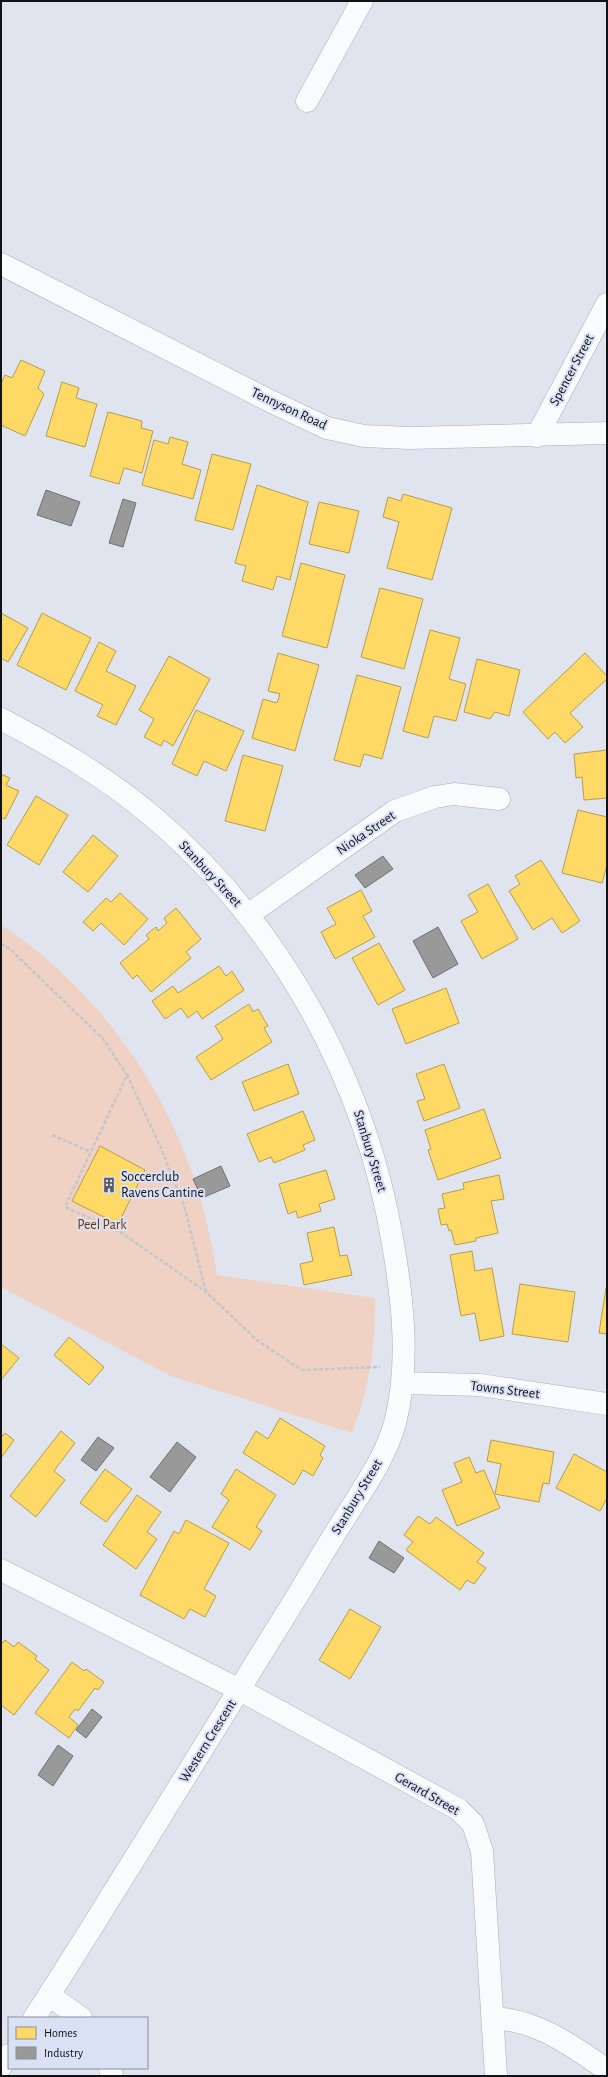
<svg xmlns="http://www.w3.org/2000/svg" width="608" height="2077" font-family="'Alegreya Sans',sans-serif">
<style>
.green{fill:#efd2c3}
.homes{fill:#ffd966;stroke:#b79d4f}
.industry{fill:#999;stroke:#707072}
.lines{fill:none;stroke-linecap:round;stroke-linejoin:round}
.minor-casing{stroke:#acafb6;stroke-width:23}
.path{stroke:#c5c6ca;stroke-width:2.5;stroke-dasharray:4 2;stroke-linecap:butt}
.minor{stroke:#fafbfc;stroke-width:22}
.labels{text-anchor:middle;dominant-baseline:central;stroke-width:4;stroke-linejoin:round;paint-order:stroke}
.street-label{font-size:14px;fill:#101218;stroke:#dae1f4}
.poi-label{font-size:14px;fill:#101218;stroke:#dae1f4;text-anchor:start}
.park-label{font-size:14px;fill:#6c360b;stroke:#dae1f4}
</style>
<rect width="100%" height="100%" fill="#e0e4ee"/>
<path class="green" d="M1,925C97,987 170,1091 201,1201C208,1225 213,1250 217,1275L375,1298C376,1345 369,1389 352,1433L171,1376L1,1287Z"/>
<path class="homes" d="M21,360L45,371L38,388L44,394L25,436L1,425V384L5,375L12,378Z
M62,382L79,388L76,398L97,404L85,447L46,436Z
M108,412L142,421L141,428L153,431L142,473L124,468L119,484L90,476Z
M170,437L188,442L182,464L201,470L193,499L142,485L154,440L168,444Z
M212,454L251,464L233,530L195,520Z
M257,485L308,502L290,580L277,576L273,590L242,581L246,566L235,563Z
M403,494L452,508L432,580L387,568L399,522L383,517L388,497L401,501Z
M319,502L359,511L349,553L309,544Z
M301,563L345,575L327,648L282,636Z
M380,588L423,599L404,669L361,657Z
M1,613L28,628L8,662L1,658Z
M42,613L91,638L66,690L17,665Z
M430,630L460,638L449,679L466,684L456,721L434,716L428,738L403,731Z
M99,642L116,651L106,671L136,686L116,725L97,716L103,705L75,691Z
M278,653L319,665L295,751L252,738L263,699L277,703L280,694L268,691Z
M585,653L607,676V679L570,713L583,727L565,743L555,732L548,739L523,712Z
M169,656L210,679L173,746L164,740L161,746L144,737L154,719L139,710Z
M477,659L520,670L509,716L495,712L490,719L464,712Z
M357,675L401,687L382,759L364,754L360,767L334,760Z
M196,710L244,731L226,771L204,761L197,776L172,764Z
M607,750V798L584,800L582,777L576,778L574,754Z
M243,755L283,766L265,831L225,821Z
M1,774L10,778L6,785L19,791L5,819L1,817Z
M36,796L68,815L39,865L7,845Z
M578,810L607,817V865L602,883L562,873Z
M93,835L118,856L88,892L63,872Z
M541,860L580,921L562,933L552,918L533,930L509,891L520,884L515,876Z
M488,884L518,939L482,959L461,921L478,912L468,895Z
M361,890L372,911L363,916L375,937L335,959L321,932L336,924L327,908Z
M120,893L148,919L124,945L101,923L93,931L83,922L106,898L111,902Z
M176,908L201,939L186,952L191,958L151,992L137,975L133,979L120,963L149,939L146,935L156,927L158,931L167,923L164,918Z
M379,943L405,990L378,1005L352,958Z
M219,966L226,976L232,971L244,990L202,1019L197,1011L188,1018L181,1008L165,1019L152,1001L173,986L178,993Z
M446,988L459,1023L406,1044L392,1009Z
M249,1004L253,1012L258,1009L268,1026L264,1028L272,1042L211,1080L196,1057L223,1039L215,1026Z
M288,1064L299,1094L254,1111L242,1082Z
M444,1064L460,1108L424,1121L417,1101L425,1099L416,1074Z
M484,1109L501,1158L438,1180L428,1150L431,1149L425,1130Z
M303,1111L315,1140L303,1145L305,1150L274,1163L271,1157L259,1162L247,1134Z
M100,1146L145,1170L118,1224L72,1201Z
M326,1170L335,1199L319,1204L321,1211L298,1218L296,1211L288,1214L279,1184Z
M499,1175L504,1199L491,1201L498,1233L476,1238V1241L455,1245L451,1230L449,1231L447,1224L441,1225L438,1209L445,1208L442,1194L464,1189L463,1183Z
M334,1227L340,1256L347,1255L352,1275L304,1285L300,1264L313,1261L307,1233Z
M472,1251L475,1271L492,1268L504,1336L480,1341L475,1313L461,1316L450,1255Z
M520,1284L575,1292L568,1342L512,1334Z
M606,1288H607V1334L599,1333Z
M69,1337L104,1367L89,1385L54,1355Z
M1,1344L19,1358L1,1380Z
M280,1418L325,1446L320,1455L323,1458L313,1476L303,1470L294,1485L243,1453L256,1431L268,1439Z
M61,1431L75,1443L54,1471L65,1480L36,1517L10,1496Z
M5,1433L14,1440L1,1458V1435L3,1436Z
M491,1440L554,1452L549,1484L543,1483L539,1502L495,1494L501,1464L487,1461Z
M574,1454L607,1472V1498L600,1511L556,1488Z
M469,1457L476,1473L484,1470L500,1508L457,1526L442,1490L462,1482L454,1463Z
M105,1469L132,1489L106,1522L80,1503Z
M236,1469L276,1495L256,1527L262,1531L250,1550L212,1527L229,1500L221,1494Z
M137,1495L161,1512L147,1532L157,1539L136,1569L103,1545Z
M418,1516L430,1524L436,1517L484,1553L477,1562L486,1568L474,1584L467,1580L460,1590L406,1550L413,1542L404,1535Z
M186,1520L229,1543L204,1589L216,1596L205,1617L190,1609L184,1619L140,1595L174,1531L179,1534Z
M350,1609L381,1627L350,1679L319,1660Z
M5,1640L14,1647L18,1642L37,1656L35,1659L49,1670L14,1715L1,1705V1645Z
M72,1662L84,1671L86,1669L104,1682L98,1690L95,1688L78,1711L75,1709L69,1717L78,1725L69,1738L35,1713Z"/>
<path class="industry" d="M46,490L80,502L71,526L37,515Z
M123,499L136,503L123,547L109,543Z
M383,856L393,869L365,888L355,875Z
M438,927L458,964L433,978L413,941Z
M221,1166L230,1186L202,1198L193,1179Z
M98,1437L114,1448L96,1471L81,1460Z
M177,1442L196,1457L170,1492L150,1477Z
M379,1541L404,1558L394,1573L369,1558Z
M92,1709L102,1717L86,1738L76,1730Z
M58,1745L73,1756L53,1786L38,1775Z"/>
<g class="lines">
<g class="minor-casing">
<path id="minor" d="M307,101L362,1
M1,264L272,402L327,428L364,436L409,438L607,433
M537,436L607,304
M1,719C54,747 106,777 152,816C280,924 366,1080 393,1244C403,1302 410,1365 395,1423C386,1456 366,1484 348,1513C331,1539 315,1566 299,1593C243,1684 187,1775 130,1866C98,1917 67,1968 34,2018
M248,915L395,811L435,797L454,794L499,799
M403,1383L480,1385L607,1404
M1,1570L240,1690L458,1809L473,1824L482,1851L496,2076
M49,1995L81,2018
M493,2018C538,2020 572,2046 607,2070
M1,2066L9,2055
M110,2068L112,2076"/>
</g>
<path class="path" d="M1,944L10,949L103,1039L127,1075
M52,1135L91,1152
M206,1292L184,1205L161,1148L127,1075L65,1207L122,1233L206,1292L258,1341L302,1370L380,1367"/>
<use href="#minor" class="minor"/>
</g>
<defs>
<g id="building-bare" transform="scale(1.2)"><path d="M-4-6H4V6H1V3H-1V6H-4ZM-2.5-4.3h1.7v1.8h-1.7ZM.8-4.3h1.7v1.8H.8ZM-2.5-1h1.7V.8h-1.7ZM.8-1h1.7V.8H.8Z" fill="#595c63" stroke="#dae1f4" stroke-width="2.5" paint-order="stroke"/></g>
</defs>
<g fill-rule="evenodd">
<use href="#building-bare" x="109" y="1185"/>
</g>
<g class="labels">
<g class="street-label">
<text transform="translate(572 370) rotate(-62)">Spencer Street</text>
<text transform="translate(289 409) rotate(25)">Tennyson Road</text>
<text transform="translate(366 833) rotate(-34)">Nioka Street</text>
<text transform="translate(210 874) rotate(47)">Stanbury Street</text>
<text transform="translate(370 1151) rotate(73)">Stanbury Street</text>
<text transform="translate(505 1390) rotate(7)">Towns Street</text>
<text transform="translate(357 1497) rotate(-59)">Stanbury Street</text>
<text transform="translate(208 1741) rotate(-58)">Western Crescent</text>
<text transform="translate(427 1794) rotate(30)">Gerard Street</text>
</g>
<g class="poi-label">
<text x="121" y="1177">Soccerclub<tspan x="121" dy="16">Ravens Cantine</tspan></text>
</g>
<g class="park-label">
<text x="102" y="1225">Peel Park</text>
</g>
</g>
<rect width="608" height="2077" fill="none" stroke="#101218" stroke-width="4"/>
<rect x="8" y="2017" width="140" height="52" fill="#dae1f4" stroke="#898e9c"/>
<rect x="16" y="2027" width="20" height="12" fill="#ffd966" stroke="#898e9c"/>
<text x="44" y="2037" font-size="12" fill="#101218">Homes</text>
<rect x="16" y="2047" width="20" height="12" fill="#999999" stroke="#898e9c"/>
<text x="44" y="2057" font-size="12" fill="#101218">Industry</text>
</svg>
